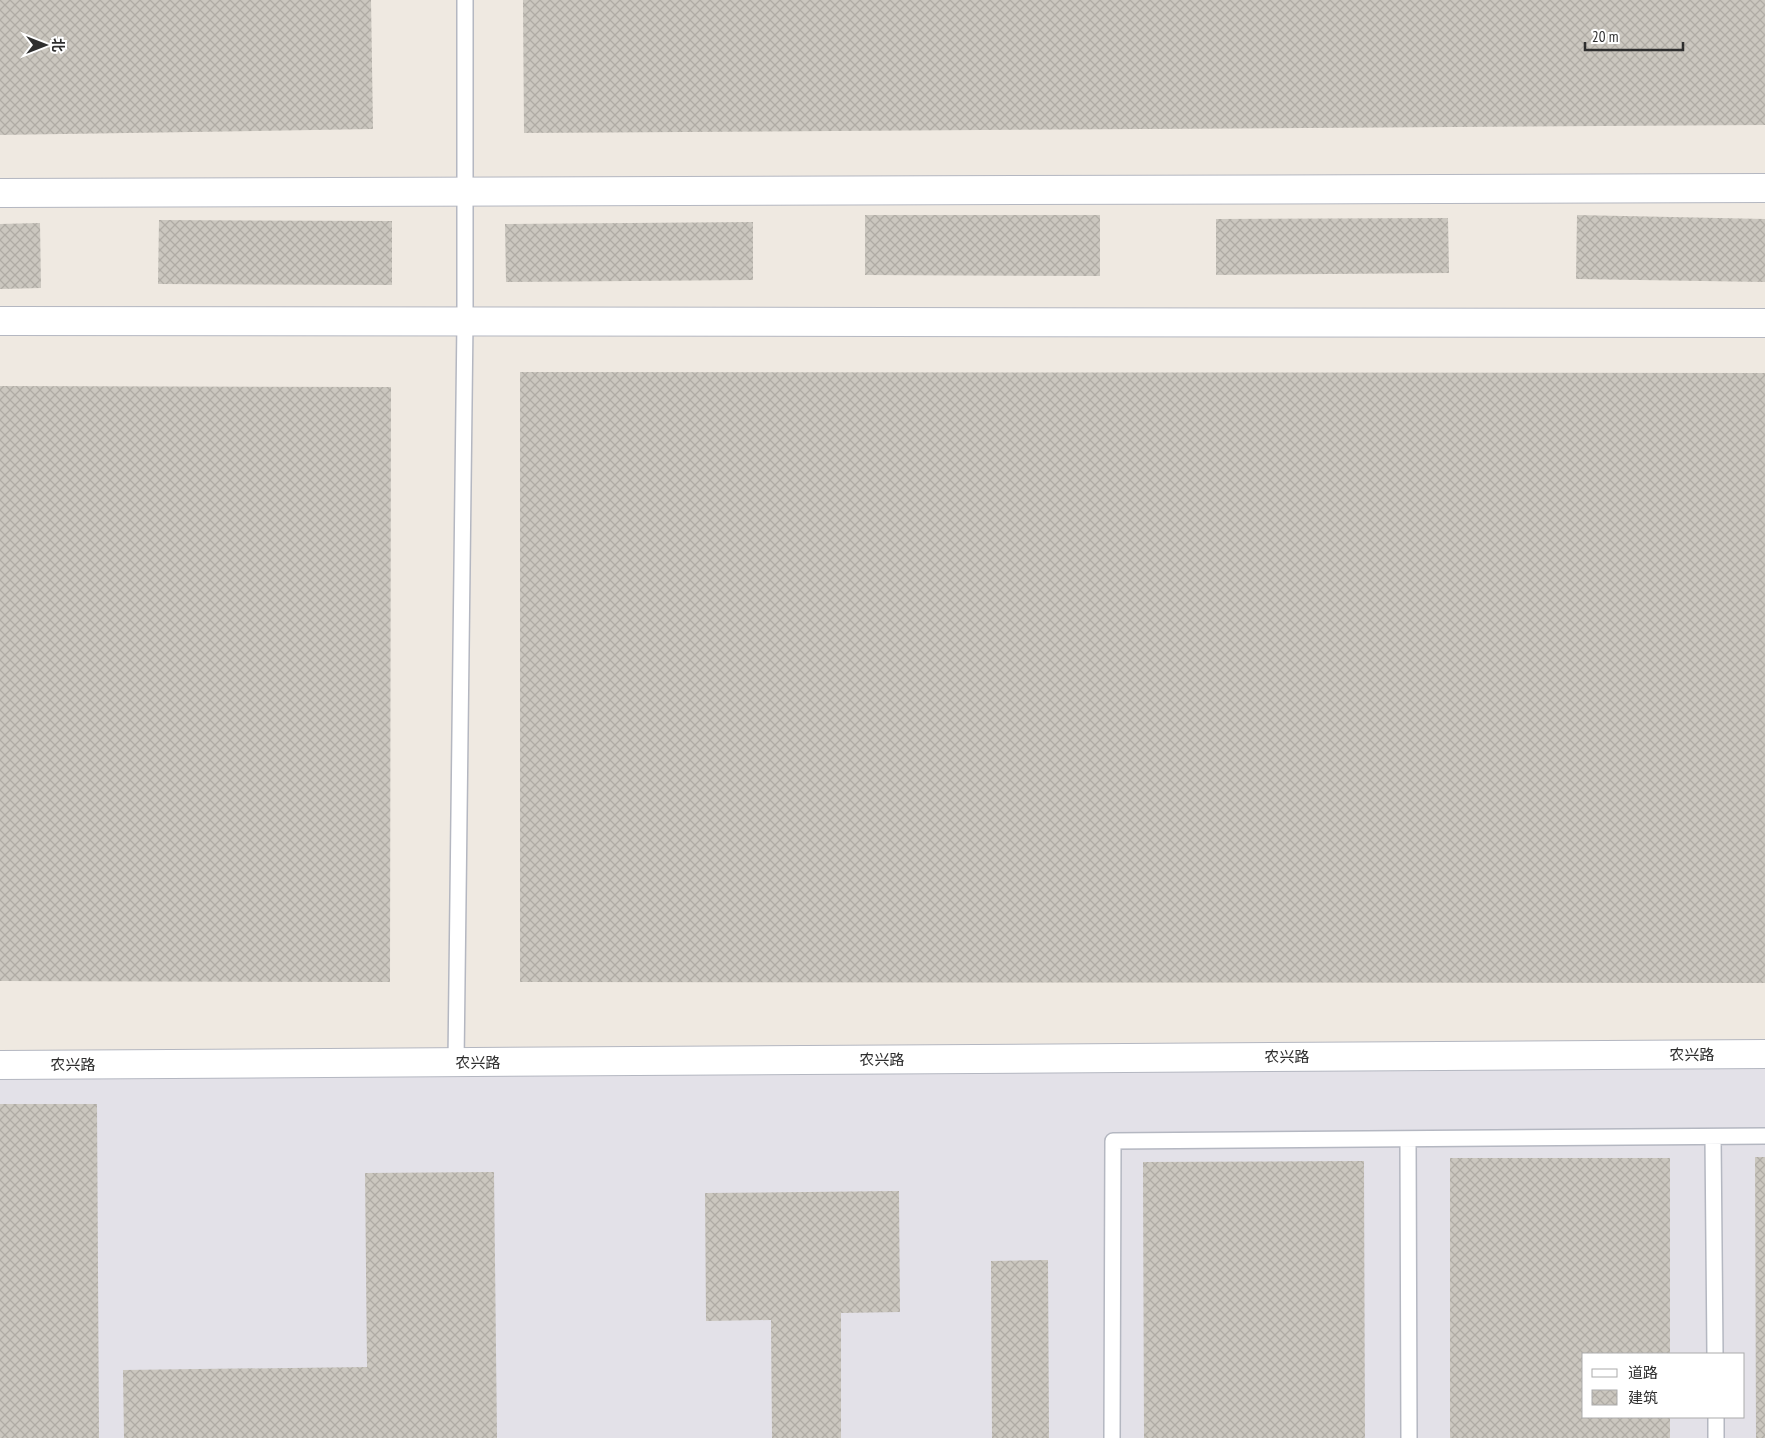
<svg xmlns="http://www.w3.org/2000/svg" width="1765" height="1438" font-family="'PT Sans Narrow','Noto Sans SC',sans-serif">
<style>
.industrial{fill:#e3e1e8;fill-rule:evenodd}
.building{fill:url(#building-cross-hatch)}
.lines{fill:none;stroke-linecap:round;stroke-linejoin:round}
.lane-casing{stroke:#b4b7c1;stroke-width:18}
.street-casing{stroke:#b4b7c1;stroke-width:30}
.secondary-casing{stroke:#b4b7c1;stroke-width:30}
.lane{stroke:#fff;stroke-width:15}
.street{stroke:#fff;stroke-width:28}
.secondary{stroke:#fff;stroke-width:28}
.labels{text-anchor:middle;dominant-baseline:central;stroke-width:4;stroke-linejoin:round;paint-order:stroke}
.street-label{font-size:15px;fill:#2e2e2e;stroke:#fff}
</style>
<defs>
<pattern id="building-cross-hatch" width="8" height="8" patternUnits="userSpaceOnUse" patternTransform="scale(1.25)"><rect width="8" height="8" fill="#cbc7bf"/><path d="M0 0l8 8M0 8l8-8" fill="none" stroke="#afaba4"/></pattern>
</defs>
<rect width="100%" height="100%" fill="#efe9e1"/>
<path class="industrial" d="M1765,1054V1438H0V1065ZM1584,1354H1744V1417H1584Z"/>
<path class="building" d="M0,0H371L373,129L0,135Z
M523,0H1765V125L524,133Z
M865,215H1100V276L865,275Z
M1577,215L1765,219V282L1576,279Z
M1448,218L1449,273L1216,275V219Z
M159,220L392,221V285L158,284Z
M753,222V280L506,282L505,224Z
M40,223L41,288L0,289V224Z
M520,372L1765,373V983L520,982Z
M0,386L391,387L390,982L0,981Z
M0,1104H97L99,1438H0Z
M1755,1157H1765V1438H1756Z
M1450,1158H1670V1354H1584V1417H1670V1438H1450Z
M1364,1161L1365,1438H1144L1143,1162Z
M494,1172L497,1438H124L123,1370L367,1367L365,1173Z
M899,1191L900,1312L841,1313V1438H772L771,1320L706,1321L705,1193Z
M1048,1260L1049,1438H992L991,1261Z"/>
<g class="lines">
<g class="lane-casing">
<path id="lane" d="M456,1062L465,321V0
M1713,1137L1715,1354
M1408,1139L1409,1438
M1716,1417V1438
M1112,1438L1113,1141L1765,1136"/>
</g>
<g class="street-casing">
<path id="street" d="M0,193L1765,188
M0,321L1765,323"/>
</g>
<g class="secondary-casing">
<path id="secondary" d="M0,1065L1765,1054"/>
</g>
<use href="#lane" class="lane"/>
<use href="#street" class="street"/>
<use href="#secondary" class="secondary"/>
</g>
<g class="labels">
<g class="street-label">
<text x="1692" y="1054">农兴路</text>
<text x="1287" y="1056">农兴路</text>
<text x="882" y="1059">农兴路</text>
<text x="478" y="1062">农兴路</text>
<text x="73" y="1064">农兴路</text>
</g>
</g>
<rect x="1582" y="1353" width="162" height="65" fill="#ffffff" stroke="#ababab"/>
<rect x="1592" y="1369" width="25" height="8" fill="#ffffff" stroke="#ababab"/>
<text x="1628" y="1378" font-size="15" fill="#2e2e2e">道路</text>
<rect x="1592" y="1390" width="25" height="15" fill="url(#building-cross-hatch)" stroke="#ababab"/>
<text x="1628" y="1403" font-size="15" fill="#2e2e2e">建筑</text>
<g transform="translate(45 45) rotate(90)" stroke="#ffffff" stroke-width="4" paint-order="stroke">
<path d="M0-4L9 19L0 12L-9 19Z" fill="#2e2e2e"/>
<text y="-8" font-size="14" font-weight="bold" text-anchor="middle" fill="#2e2e2e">北</text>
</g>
<path d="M1585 42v8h98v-8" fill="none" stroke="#2e2e2e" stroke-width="2.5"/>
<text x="1592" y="42" font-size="15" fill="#2e2e2e" stroke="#ffffff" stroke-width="4" paint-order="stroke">20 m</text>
</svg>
